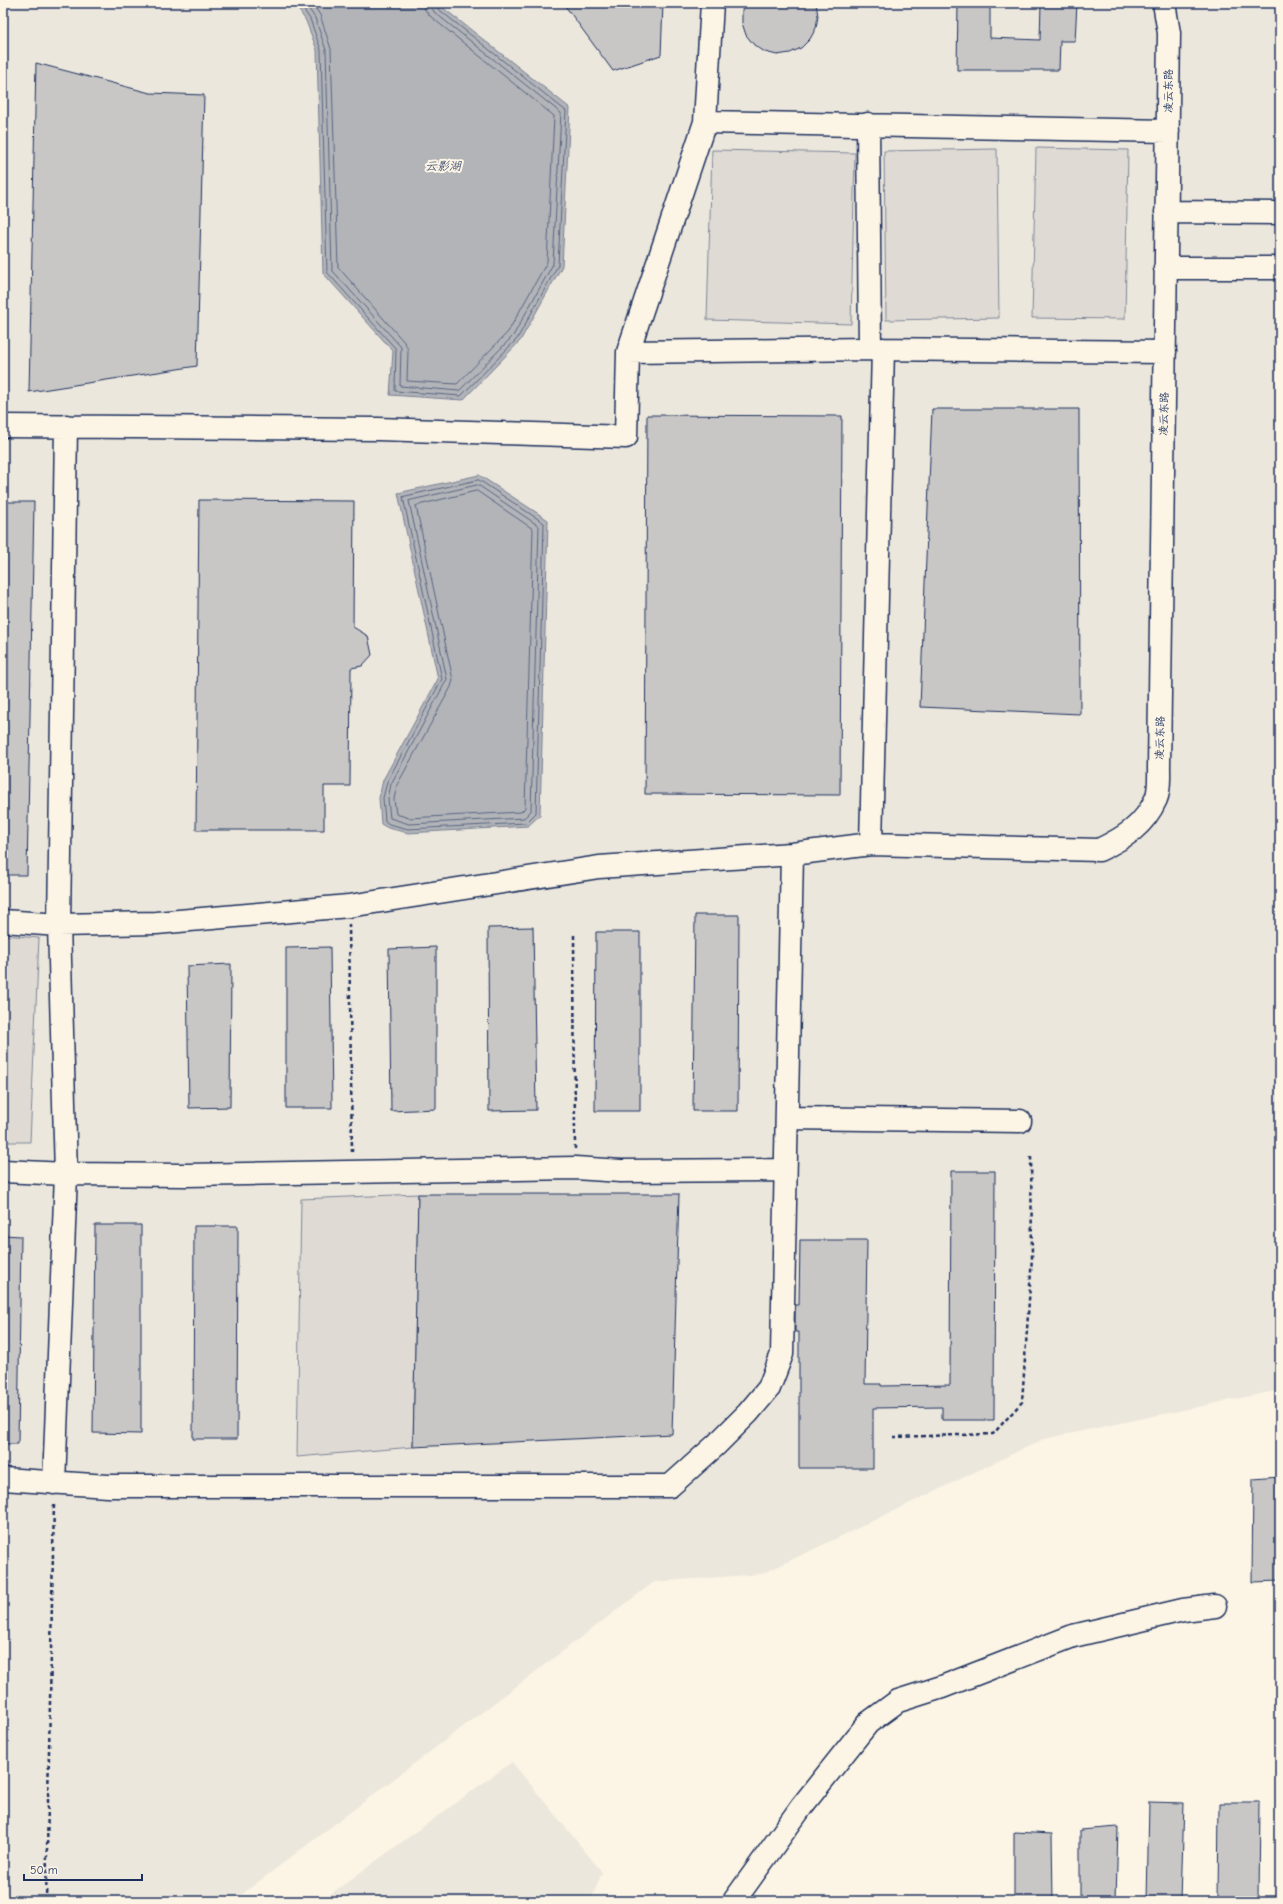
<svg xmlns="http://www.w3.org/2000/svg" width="1283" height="1904" font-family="'Comic Neue','LXGW WenKai TC',sans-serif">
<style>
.built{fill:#ece7dc}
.green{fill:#dfdbd4;stroke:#7d8599}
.water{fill:#b2b4b8;stroke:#767f94}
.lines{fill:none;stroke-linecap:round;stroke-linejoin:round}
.shore{stroke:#576482;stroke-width:1}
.building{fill:#c8c7c6;stroke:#1b2f5e}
.minor-casing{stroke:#1b2f5e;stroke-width:25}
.path{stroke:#1b2f5e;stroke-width:2.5;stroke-dasharray:4 3;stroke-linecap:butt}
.minor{stroke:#fcf5e5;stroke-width:22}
.labels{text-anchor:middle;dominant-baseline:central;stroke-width:4;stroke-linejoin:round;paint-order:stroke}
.street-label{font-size:11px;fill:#1b2f5e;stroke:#fcf5e5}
.water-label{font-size:12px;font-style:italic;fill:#485779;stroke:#fcf5e5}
</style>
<rect width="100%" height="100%" fill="#fcf5e5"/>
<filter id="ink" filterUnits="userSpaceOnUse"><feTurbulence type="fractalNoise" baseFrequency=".025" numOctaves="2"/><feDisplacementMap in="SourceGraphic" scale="8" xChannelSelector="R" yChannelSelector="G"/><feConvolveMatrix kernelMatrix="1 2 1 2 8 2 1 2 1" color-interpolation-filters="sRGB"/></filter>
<g filter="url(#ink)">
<path class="built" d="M3,3H1280V1390L1044,1439L762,1574L654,1582L233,1901H3Z
M512,1762L602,1872L591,1901H321Z"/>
<path class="green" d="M1036,148L1128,150L1125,319L1032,318Z
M997,149L999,318L886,320L884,151Z
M712,150L855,153L851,324L707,320Z
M3,935L39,938L30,1142H3Z
M418,1194L413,1447L297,1457L301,1199Z"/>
<path class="water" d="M294,3H437L570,108L562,266L520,341L463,400L390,395L393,351L323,273L317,50L306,21Z
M479,475L548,520L540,815L528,826L408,833L388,828L381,824L379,798L383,780L438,679L398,493Z"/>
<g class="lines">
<path class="shore" d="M299,3L310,19L321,50L327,272L396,349L395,391L461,396L517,339L558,265L566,111L437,8L435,3
M305,3L315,18L326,50L332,270L401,347L400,386L459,391L513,336L553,264L561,113L434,12L430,3
M312,3L320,15L331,49L338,267L405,343L408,350L407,381L457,384L508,332L547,262L554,116L430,16L425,10L424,3
M479,480L544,523L536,813L526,823L408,829L389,824L385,821L383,798L387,782L442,679L403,497Z
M478,485L539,526L531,811L524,818L409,824L390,818L388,799L391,784L447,679L409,501Z
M477,491L533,529L525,808L521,812L409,818L396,814L394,799L397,785L451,687L453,680L416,506Z"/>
</g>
<path class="building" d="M563,3H663L661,55L613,71Z
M745,3H816L818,16L816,28L810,39L801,48L790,53L777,55L765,52L754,45L746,35L742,23V10Z
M958,3H990V38L1040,40L1041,3H1077L1075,41H1060L1059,70H957Z
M36,63L150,93L204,95L197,366L29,392Z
M932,409H1079L1080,714L920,707Z
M647,415L842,416L840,795L645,794Z
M199,500L354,501L353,627L368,636L372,655L362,666L351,668L350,786H324V830H196Z
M3,502H34L27,875H3Z
M695,915H739L738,1111H693Z
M533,927L536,1110L489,1111L488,928Z
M596,932H640V1111H595Z
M330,947L332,1108H286V948Z
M436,947V1109L391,1111L389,949Z
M231,964L230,1107L189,1108L187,966Z
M951,1171H995L994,1420H942V1407L873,1408V1468H799V1332H795V1305H799L800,1240H867L865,1384H881V1386L950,1385Z
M418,1194H679L672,1434L413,1447Z
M95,1225H141V1434L93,1433Z
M194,1226H238L237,1439H193Z
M3,1235L21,1236L18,1444H3Z
M1280,1477V1581L1252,1582L1253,1479Z
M1149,1802L1184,1803L1181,1901H1147Z
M1219,1803H1260L1259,1901H1218Z
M1118,1827L1116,1901H1080V1830Z
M1014,1832L1052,1834L1053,1901H1014Z"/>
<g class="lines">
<g class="minor-casing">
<path id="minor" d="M712,3L705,122L1168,131
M868,124L870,349
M1166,212L1280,213
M1165,268H1280
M628,352L705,122
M3,426L378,429L626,437L628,352L870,349L1165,352
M871,844L883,349
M3,921L59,925L156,923L349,906L599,867L792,854L871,844L1099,850C1124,838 1144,826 1156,799C1160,790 1159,777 1159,767L1169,33L1164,3
M787,1118L1020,1121
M3,1171L66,1174L186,1175L575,1168L621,1171L785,1170
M3,1479L108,1486H670L716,1445L748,1413L769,1388L782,1354L792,854
M54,1483L66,1174L59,925L66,426
M734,1901L802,1806L868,1723L898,1701L942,1687L1073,1636L1183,1610L1215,1606"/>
</g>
<path class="path" d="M349,924L352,1153
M574,935L575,1151
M893,1437L993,1434L1022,1402L1032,1257L1031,1154
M46,1901L54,1502"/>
<use href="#minor" class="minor"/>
</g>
</g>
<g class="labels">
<g class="street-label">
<text transform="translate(1168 91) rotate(-90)">凌云东路</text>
<text transform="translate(1164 414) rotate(-89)">凌云东路</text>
<text transform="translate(1160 738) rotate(-89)">凌云东路</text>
</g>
<g class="water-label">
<text x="443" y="166">云影湖</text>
</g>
</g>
<rect width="1283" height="1904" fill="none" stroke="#fcf5e5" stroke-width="16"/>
<rect x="8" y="8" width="1267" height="1888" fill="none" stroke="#1b2f5e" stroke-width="1.5" filter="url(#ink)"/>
<path d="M24 1874v6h118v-6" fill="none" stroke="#1b2f5e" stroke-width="2"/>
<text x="30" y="1874" font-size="12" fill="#1b2f5e" stroke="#fcf5e5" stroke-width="3" paint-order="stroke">50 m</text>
</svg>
